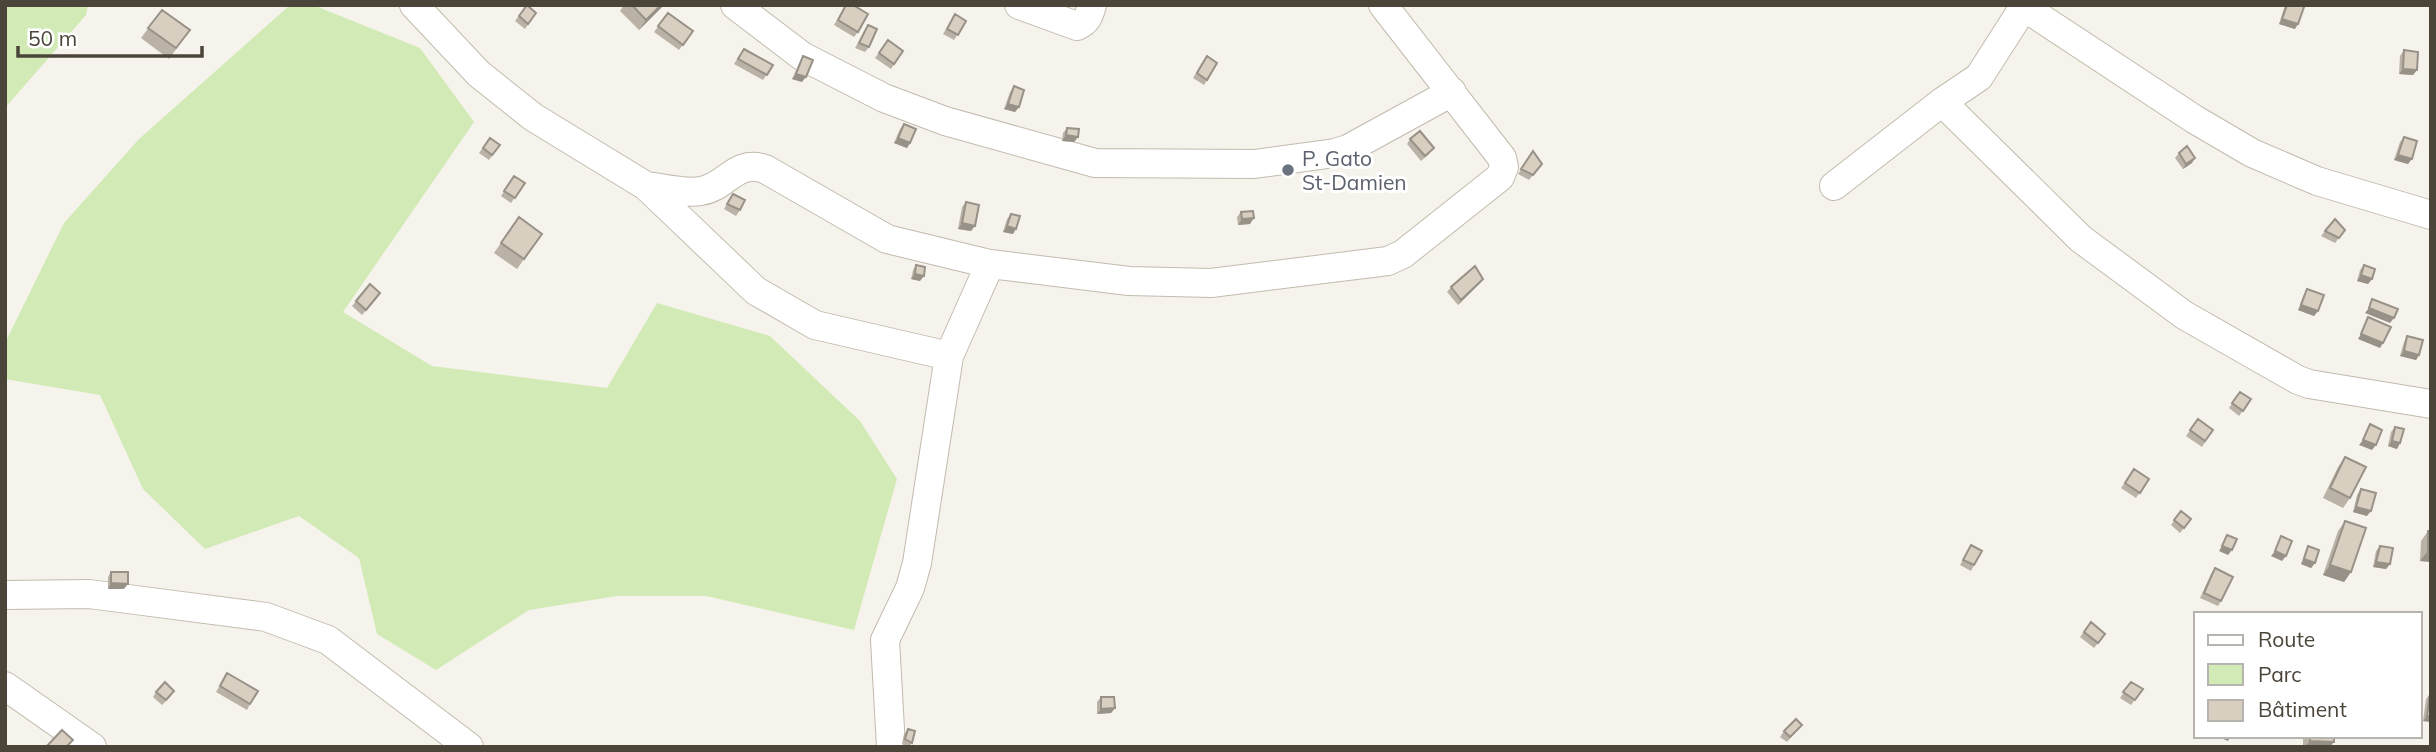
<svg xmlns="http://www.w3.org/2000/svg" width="2436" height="752" font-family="Mulish,sans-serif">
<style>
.green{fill:#d2eab5}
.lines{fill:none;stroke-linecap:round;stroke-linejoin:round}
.minor-casing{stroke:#c2bbae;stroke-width:30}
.minor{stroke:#fff;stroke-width:28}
.wall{fill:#bab2a6}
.shaded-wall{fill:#979187}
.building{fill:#d8cfc1;stroke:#979187;stroke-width:2}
.worship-dot{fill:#6b7280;stroke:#fff;stroke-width:2.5}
.labels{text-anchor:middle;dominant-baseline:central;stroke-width:6;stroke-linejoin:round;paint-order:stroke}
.worship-label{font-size:21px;fill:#5b616d;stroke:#fff;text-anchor:start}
</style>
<rect width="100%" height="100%" fill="#f6f3ec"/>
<path class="green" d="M5,5H88L86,15L5,108Z
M290,5H313L420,48L474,122L343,312L432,366L607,388L657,303L770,336L860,421L897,479L854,630L706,596H617L529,610L436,670L377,634L359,558L299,516L205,549L143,489L100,395L5,379V343L64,223L139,139Z"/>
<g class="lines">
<g class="minor-casing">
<path id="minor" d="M414,5L479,74L533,117L646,186L756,291L815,325L949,356
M735,5L802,56L884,98L945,121L1095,163L1254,164L1335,153L1348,149L1452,92
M1019,5L1077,26C1087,22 1089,16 1092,5
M2024,7L2194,119L2252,153L2317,181L2431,215
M1942,102L2081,239L2184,315L2298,380L2309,384L2431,404
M646,186C663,188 685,194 701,191C727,187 735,159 765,169L887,239L990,264L1129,281L1211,283L1388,261L1403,254L1500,177L1504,167L1502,158L1383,5
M1834,186L1942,102L1979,77L2025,5
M5,595L89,594L266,617L328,640L469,747
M5,686L92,747
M891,747L885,640L910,588L917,563L949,356L990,264"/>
</g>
<use href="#minor" class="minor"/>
</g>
<path class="wall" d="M527,5L536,13L525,29L515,21Z
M624,5H664L639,30L620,11Z
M846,5L858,32L854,37L834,25Z
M2285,5H2300L2295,29L2279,24Z
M162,10L190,30L169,59L141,38Z
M668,13L693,31L679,50L654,32Z
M955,14L966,21L954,40L943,34Z
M868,25L869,47L865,52L855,48Z
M888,40L903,51L891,69L875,58Z
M744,49L773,65L763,80L734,64Z
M2404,50L2417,70L2413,75L2399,74L2400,56Z
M803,56L802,82L792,79L800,61Z
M1203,61L1207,80L1204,85L1193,78Z
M1014,86L1019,107L1015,112L1004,109L1010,92Z
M904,124L910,143L907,148L894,143L900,129Z
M1067,128L1078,137L1074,142L1062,141L1063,133Z
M2404,137L2408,164L2394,160L2400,142Z
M490,138L500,145L489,160L479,153Z
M1410,139L1430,153L1421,161L1407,144Z
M1533,151L1538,169L1529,180L1518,174Z
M2179,153L2192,163L2183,169L2175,158Z
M514,176L525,183L511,203L501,196Z
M733,194L740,210L736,216L724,209Z
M966,202L971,231L958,229L962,207Z
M1241,212L1250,224L1238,225L1237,217Z
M1011,214L1013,234L1003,232L1007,219Z
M519,217L542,234L517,269L494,253Z
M2345,230L2335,243L2321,236L2325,231Z
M916,265L920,281L911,279L913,270Z
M2364,265L2372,279L2368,284L2357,281L2360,270Z
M1479,284L1458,305L1447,292L1451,287Z
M2307,289L2318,311L2314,316L2298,310L2304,294Z
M377,298L362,315L352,306L356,301Z
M2407,336L2419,355L2416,360L2400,356L2404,342Z
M2240,392L2251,399L2239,416L2229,408Z
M2198,419L2213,430L2202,447L2186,436Z
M2395,427L2400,443L2397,449L2388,446L2391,432Z
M2345,457L2350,498L2343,508L2323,498L2338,467Z
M2134,469L2149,479L2136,498L2121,488Z
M2361,489L2367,516L2353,512L2357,495Z
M2181,511L2191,519L2180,533L2171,525Z
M2345,521L2351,572L2344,582L2323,575L2338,531Z
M2428,531L2431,562L2420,561L2421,541Z
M1971,545L1974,565L1971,571L1960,565Z
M2308,546L2315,563L2311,568L2301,564L2305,552Z
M2380,546L2390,564L2386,569L2373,567L2376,551Z
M2215,568L2221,601L2218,606L2200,598L2211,574Z
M111,572L124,589H108V577Z
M2091,622L2105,634L2094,648L2080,637Z
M227,673L250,704L247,710L216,692Z
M2131,682L2143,689L2131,705L2120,698Z
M156,692L171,696L162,705L153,697Z
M2430,694L2431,722L2423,721L2426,699Z
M1101,697L1115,708L1111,713L1097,714V702Z
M1802,725L1787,742L1780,737L1784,731Z
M908,729L912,743L909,747H906L902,744L904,734Z
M2303,736H2334L2330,747H2303Z"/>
<path class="shaded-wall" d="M661,5H664L639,30L646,20Z
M2282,19L2298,24L2295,29L2279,24Z
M2403,69L2417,70L2413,75L2399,74Z
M796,74L806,77L802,82L792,79Z
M1008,104L1019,107L1015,112L1004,109Z
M1066,135L1078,137L1074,142L1062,141Z
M898,138L910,143L907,148L894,143Z
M2398,155L2412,159L2408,164L2394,160Z
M2195,158L2192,163L2183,169L2186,164Z
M1254,218L1250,224L1238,225L1242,219Z
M962,223L975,226L971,231L958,229Z
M1007,226L1016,229L1013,234L1003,232Z
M915,274L924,276L920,281L911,279Z
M2361,275L2372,279L2368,284L2357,281Z
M1483,279L1479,284L1458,305L1461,300Z
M2301,305L2318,311L2314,316L2298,310Z
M2369,308L2394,318L2390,323L2365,313Z
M2361,334L2383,343L2380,348L2358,339Z
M2404,351L2419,355L2416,360L2400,356Z
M2363,440L2376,445L2372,450L2359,445Z
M2392,441L2400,443L2397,449L2388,446Z
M2356,507L2371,511L2367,516L2353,512Z
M2222,546L2232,550L2228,555L2219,551Z
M2275,551L2286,556L2282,561L2271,556Z
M2428,551H2431V562L2420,561Z
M2304,559L2315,563L2311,568L2301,564Z
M2376,562L2390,564L2386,569L2373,567Z
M2330,565L2351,572L2344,582L2323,575Z
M111,583L128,584L124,589H108Z
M1115,708L1111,713L1097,714L1101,709Z
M2427,716H2431V722L2423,721Z
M2216,736H2231L2228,741Z
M2310,741L2334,742L2330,747H2305Z"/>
<path class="building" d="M527,5L536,13L528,24L519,16Z
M632,5H661L646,20Z
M846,5H853L868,14L858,32L838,20Z
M2287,5H2300L2304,7L2298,24L2282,19Z
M162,10L190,30L176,48L148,28Z
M668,13L693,31L683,45L658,26Z
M955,14L966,21L958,35L947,29Z
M868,25L877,29L869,47L859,43Z
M888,40L903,51L894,64L879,53Z
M744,49L773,65L767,75L738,59Z
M2404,50L2418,52L2417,70L2403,69Z
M803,56L813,60L806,77L796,74Z
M1207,56L1217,63L1207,80L1197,73Z
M1014,86L1024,90L1019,107L1008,104Z
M904,124L916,129L910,143L898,138Z
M1067,128L1079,129L1078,137L1066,135Z
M1420,131L1434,148L1425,156L1410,139Z
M2404,137L2417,141L2412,159L2398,155Z
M490,138L500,145L492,155L483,148Z
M2187,146L2195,158L2186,164L2179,153Z
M1533,151L1542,164L1533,175L1521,169Z
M514,176L525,183L515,198L504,191Z
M733,194L745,200L740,210L727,204Z
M966,202L979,205L975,226L962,223Z
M1253,211L1254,218L1242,219L1241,212Z
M1011,214L1020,216L1016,229L1007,226Z
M519,217L542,234L524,259L501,243Z
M2335,219L2345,230L2339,238L2325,231Z
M916,265L925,267L924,276L915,274Z
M2364,265L2375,269L2372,279L2361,275Z
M1475,266L1483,279L1461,300L1451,287Z
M370,284L380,293L366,310L356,301Z
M2307,289L2324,295L2318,311L2301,305Z
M2372,299L2398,309L2394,318L2369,308Z
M2368,317L2391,327L2383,343L2361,334Z
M2407,336L2423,340L2419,355L2404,351Z
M2240,392L2251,399L2243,411L2232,403Z
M2198,419L2213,430L2205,441L2190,430Z
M2370,424L2382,430L2376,445L2363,440Z
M2395,427L2404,429L2400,443L2392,441Z
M2345,457L2366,467L2350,498L2330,488Z
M2134,469L2149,479L2140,493L2125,483Z
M2361,489L2376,493L2371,511L2356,507Z
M2181,511L2191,519L2184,528L2174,520Z
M2345,521L2366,528L2351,572L2330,565Z
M2428,531H2431V551H2428Z
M2227,535L2237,539L2232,550L2222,546Z
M2281,536L2292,541L2286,556L2275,551Z
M1971,545L1982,551L1974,565L1963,560Z
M2308,546L2319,550L2315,563L2304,559Z
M2380,546L2393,548L2390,564L2376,562Z
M2215,568L2233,577L2221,601L2204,593Z
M111,572H128V584L111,583Z
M2091,622L2105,634L2098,643L2084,632Z
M227,673L258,691L250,704L220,686Z
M165,682L174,691L166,700L156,692Z
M2131,682L2143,689L2135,700L2123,692Z
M2430,694H2431V716H2427Z
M1101,697H1114L1115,708L1101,709Z
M1796,719L1802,725L1790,737L1784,731Z
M908,729L915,731L912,743L905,739Z
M62,730L73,740L66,747H46Z
M2310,736H2334V742L2310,741Z"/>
<circle class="worship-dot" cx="1288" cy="170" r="7"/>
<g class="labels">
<g class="worship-label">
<text x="1302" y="158">P. Gato<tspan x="1302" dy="24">St-Damien</tspan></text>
</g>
</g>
<rect width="2436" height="752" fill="none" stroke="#4b4439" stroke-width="14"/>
<rect x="2194" y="612" width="228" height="126" fill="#ffffff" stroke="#b7b4b0" stroke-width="2"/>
<rect x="2208" y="635" width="35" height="10" fill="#ffffff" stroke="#b7b4b0" stroke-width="2"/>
<text x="2258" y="647" font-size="21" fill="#4b4439">Route</text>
<rect x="2208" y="664" width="35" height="21" fill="#d2eab5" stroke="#b7b4b0" stroke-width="2"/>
<text x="2258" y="682" font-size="21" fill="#4b4439">Parc</text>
<rect x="2208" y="700" width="35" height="21" fill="#d8cfc1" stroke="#b7b4b0" stroke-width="2"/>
<text x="2258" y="717" font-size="21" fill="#4b4439">Bâtiment</text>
<path d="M18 46v10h184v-10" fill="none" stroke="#4b4439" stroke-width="3.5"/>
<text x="28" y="46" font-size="21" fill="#4b4439" stroke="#ffffff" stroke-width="5" paint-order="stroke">50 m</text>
</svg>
